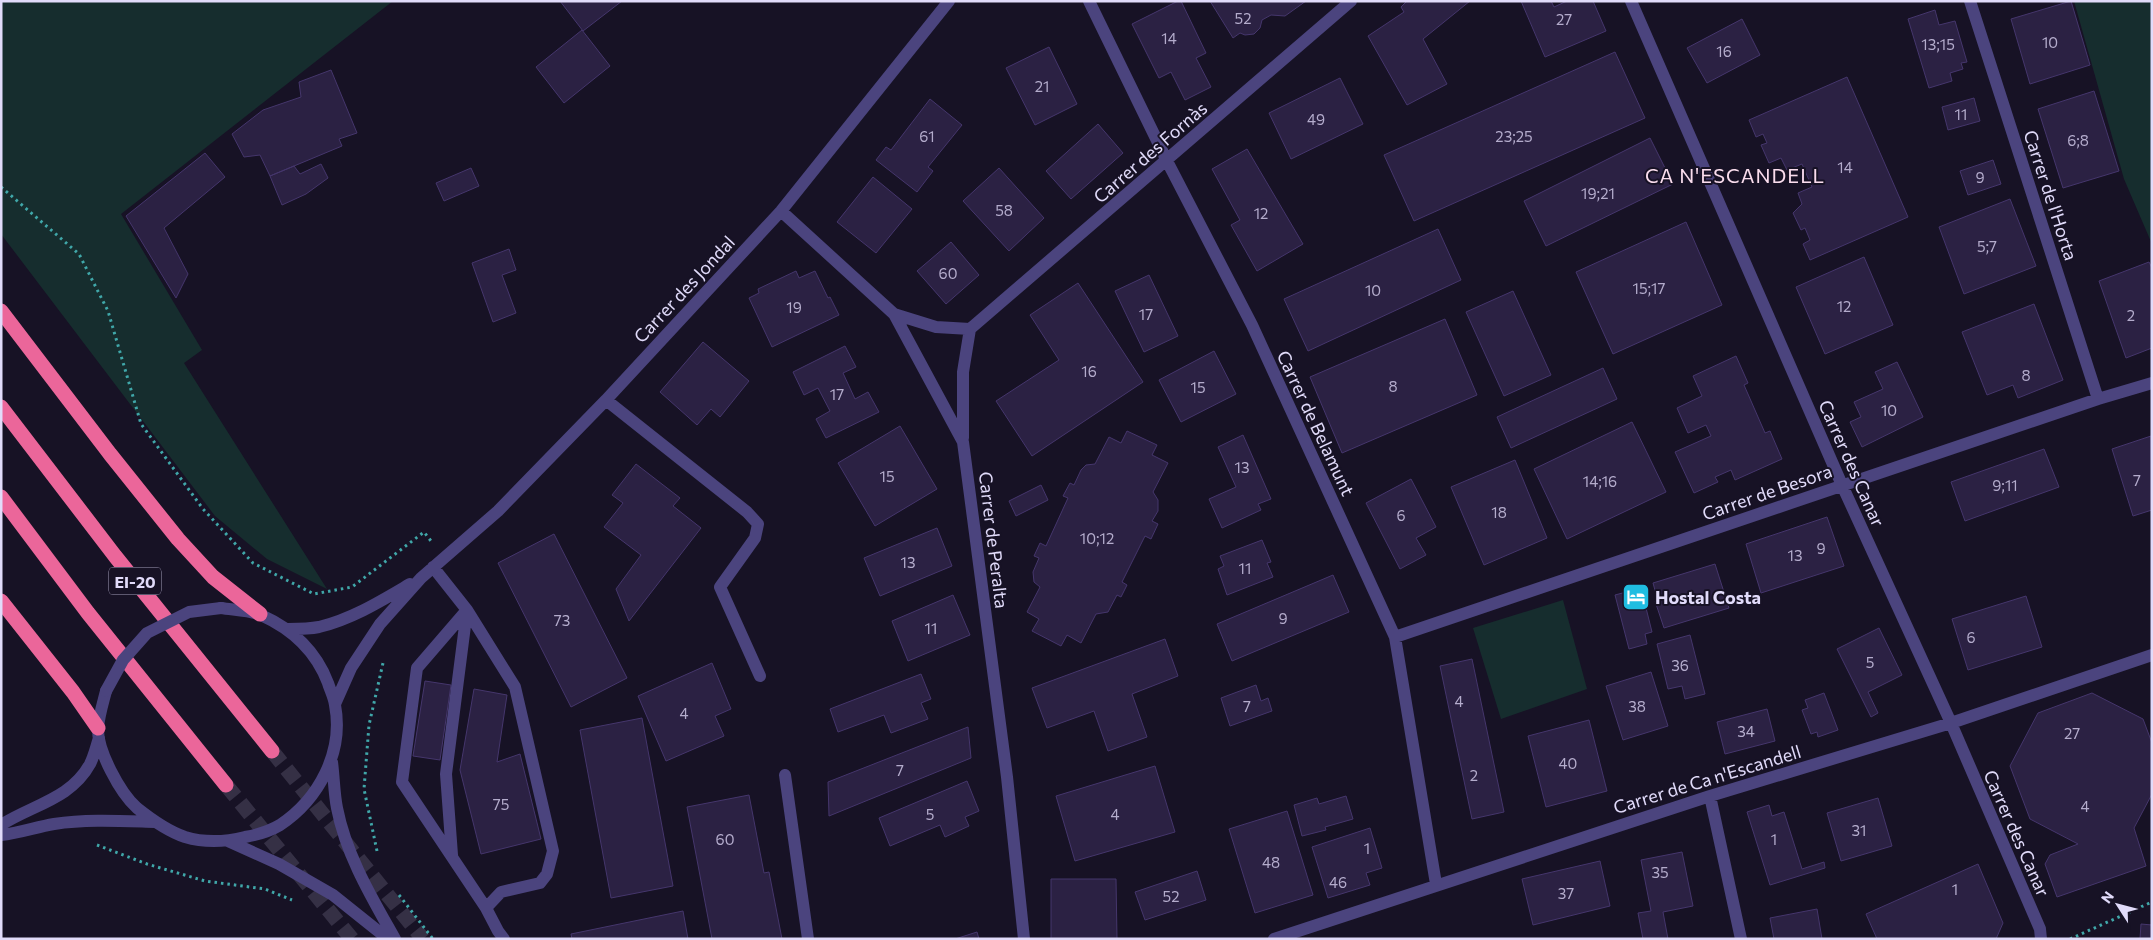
<svg xmlns="http://www.w3.org/2000/svg" width="2153" height="940" font-family="Commissioner,sans-serif">
<style>
.green{fill:#162d2e}
.building{fill:#2b2143;stroke:#45366c}
.lines{fill:none;stroke-linecap:round;stroke-linejoin:round}
.highway-tunnel{stroke:#353045;stroke-width:15;stroke-dasharray:15 8;stroke-linecap:butt}
.path{stroke:#40a7a9;stroke-width:3;stroke-dasharray:2.5 4;stroke-linecap:butt}
.minor{stroke:#4b447e;stroke-width:12}
.highway{stroke:#eb669a;stroke-width:15}
.minor-bridge{stroke:#4b447e;stroke-width:12}
.labels{text-anchor:middle;dominant-baseline:central;stroke-width:4;stroke-linejoin:round;paint-order:stroke}
.number-label{font-size:15px;fill:#b4accc}
.shield{fill:#171225;stroke:#a49fba;stroke-width:1}
.shield-label{font-size:16px;font-weight:bold;fill:#e1dbfa}
.street-label{font-size:18px;fill:#e1dbfa;stroke:#171225}
.poi-label{font-size:18px;font-weight:bold;fill:#e1dbfa;stroke:#171225;text-anchor:start}
.quarter-label{font-size:20px;letter-spacing:1px;fill:#fadded;stroke:#171225}
</style>
<rect width="100%" height="100%" fill="#171225"/>
<path class="green" d="M1,1H393L121,214L202,350L184,363L327,589L267,559L215,516L1,234Z
M2074,1H2152V244L2124,179Z
M1563,600L1587,689L1501,719L1473,628Z"/>
<path class="building" d="M560,1H622L583,31Z
M1178,1H1181L1206,53L1196,58L1211,87L1185,100L1171,72L1159,78L1132,24Z
M1210,1H1306L1285,16L1271,15L1262,20L1260,28L1254,34L1245,35L1240,33L1233,38Z
M1407,1H1470L1423,39L1447,84L1407,105L1368,36L1404,12L1401,7Z
M1521,1H1551L1554,7L1567,1H1593L1606,31L1545,57Z
M2071,1L2090,65L2030,84L2011,19Z
M1935,10L1939,25L1955,21L1967,62L1961,63L1963,69L1950,73L1952,81L1929,88L1908,19Z
M1742,19L1760,55L1707,83L1687,48Z
M582,30L610,66L564,103L536,67Z
M1049,47L1077,104L1035,125L1006,68Z
M1615,52L1645,118L1414,221L1384,155Z
M331,70L357,133L339,139L342,146L270,176L260,155L244,157L232,134L263,110L301,97L299,82Z
M1847,77L1908,217L1810,260L1803,244L1810,240L1805,228L1801,230L1793,213L1802,204L1798,193L1812,187L1802,164L1787,170L1781,158L1769,163L1761,145L1767,143L1763,134L1756,137L1749,120Z
M1340,78L1363,124L1291,159L1269,113Z
M2094,91L2119,171L2063,188L2038,109Z
M1974,98L1980,121L1948,130L1942,107Z
M930,99L962,125L928,167L933,171L917,192L876,160L886,147L891,150Z
M1098,124L1123,153L1071,199L1046,171Z
M1650,138L1673,184L1546,246L1524,201Z
M1247,149L1303,244L1257,271L1231,225L1240,220L1212,169Z
M205,153L225,177L164,228L188,274L176,298L126,216Z
M1993,160L2001,184L1968,195L1960,171Z
M321,164L328,178L306,194L282,205L270,176L294,166L300,174Z
M471,168L479,186L444,201L436,183Z
M999,168L1044,218L1009,251L963,201Z
M873,177L912,209L876,253L837,222Z
M2010,199L2036,266L1964,294L1939,227Z
M1686,222L1722,305L1613,354L1576,272Z
M1438,229L1461,280L1308,351L1284,299Z
M951,242L979,275L946,304L917,271Z
M509,249L516,270L502,275L516,313L493,322L472,263Z
M1864,257L1893,325L1825,354L1796,287Z
M2149,262L2152,268V348L2126,358L2099,281Z
M796,271L799,278L815,271L828,298L830,297L839,315L772,347L749,298L759,293L758,289Z
M1149,275L1178,336L1144,352L1115,291Z
M1078,283L1143,382L1032,456L996,401L1059,360L1030,315Z
M1513,291L1551,375L1504,396L1466,312Z
M2034,304L2063,380L2018,398L2013,385L1987,395L1962,332Z
M1445,319L1477,395L1342,453L1310,377Z
M703,342L749,381L720,417L711,409L697,425L660,392Z
M845,346L856,367L843,373L855,399L868,392L879,412L826,438L816,419L830,411L818,388L804,395L793,372Z
M1214,351L1236,394L1181,422L1159,380Z
M1736,356L1748,383L1744,385L1765,433L1770,431L1782,459L1735,480L1731,470L1715,477L1718,482L1694,493L1675,452L1711,436L1706,425L1688,433L1677,408L1702,396L1693,376Z
M1897,362L1923,417L1862,447L1850,422L1861,417L1854,402L1883,389L1875,372Z
M1603,368L1617,399L1511,448L1497,417Z
M1632,422L1666,492L1567,539L1534,469Z
M900,426L937,489L875,526L838,463Z
M1127,431L1157,445L1152,455L1168,463L1153,492L1158,500V511L1152,521L1158,524L1151,539L1145,536L1122,582L1127,585L1121,597L1117,595L1108,612L1096,614L1081,643L1067,635L1061,646L1032,631L1039,619L1027,612L1040,587L1034,582L1033,572L1039,558L1034,556L1040,543L1046,546L1068,498L1063,496L1070,483L1074,485L1081,470L1086,465L1095,464L1109,437L1121,443Z
M1243,435L1271,499L1258,504L1261,510L1222,528L1209,499L1236,487L1218,447Z
M2151,436L2152,510L2133,516L2112,449Z
M2044,449L2059,487L1965,521L1951,482Z
M1515,460L1547,538L1484,565L1451,487Z
M636,464L680,498L673,506L701,528L629,621L616,589L641,555L604,527L623,503L612,495Z
M1411,479L1436,527L1416,538L1426,555L1400,569L1366,503Z
M1041,485L1048,500L1016,516L1009,501Z
M1827,517L1844,566L1761,593L1746,544Z
M937,528L952,566L880,596L864,558Z
M554,534L627,678L571,707L498,563Z
M1262,540L1271,562L1267,563L1273,577L1227,595L1218,569L1224,566L1220,556Z
M1715,564L1729,608L1664,628L1655,601H1658L1653,583Z
M1333,575L1349,612L1232,661L1217,624Z
M1641,588L1652,632L1645,634L1647,644L1629,649L1615,595Z
M953,595L970,635L908,661L892,621Z
M2026,596L2042,647L1968,670L1952,619Z
M1879,628L1902,675L1868,692L1878,713L1871,717L1837,649Z
M1690,635L1705,694L1685,699L1682,686L1668,689L1657,644Z
M1165,639L1178,676L1132,694L1147,737L1108,751L1094,711L1047,728L1032,688Z
M1472,659L1504,812L1472,819L1440,666Z
M712,663L731,709L715,716L724,736L666,761L638,696Z
M1651,672L1668,726L1623,740L1606,686Z
M921,674L931,699L921,703L928,719L891,733L884,715L838,732L830,709Z
M425,681L451,685L440,760L413,756Z
M1256,685L1261,701L1268,698L1272,711L1230,726L1221,698Z
M474,689L507,695L497,762L520,754L541,839L481,854L460,770Z
M1824,693L1838,730L1818,737L1817,732L1811,734L1802,710L1808,708L1805,700Z
M2092,693L2143,719L2152,743V794L2134,828L2146,866L2057,897L2045,864L2050,855L2078,844L2030,819L2010,766L2038,713Z
M1767,709L1775,741L1725,754L1717,722Z
M642,718L673,886L611,898L580,730Z
M1589,720L1607,791L1546,807L1528,736Z
M968,727L971,758L829,816L828,782Z
M1155,766L1175,832L1075,861L1056,796Z
M967,781L979,811L965,817L969,826L945,837L940,825L890,846L879,818Z
M749,795L764,873L769,872L782,939H712L687,807Z
M1346,796L1353,819L1325,827L1326,830L1302,836L1294,805L1317,798L1319,804Z
M1878,798L1892,846L1841,861L1827,813Z
M1769,805L1772,816L1784,812L1802,869L1824,862L1825,868L1770,885L1747,812Z
M1287,811L1313,895L1255,913L1229,829Z
M1370,828L1382,868L1366,873L1370,885L1328,898L1312,847Z
M1682,852L1693,906L1663,912L1668,939H1643L1638,913L1651,911L1641,860Z
M1600,861L1610,906L1533,925L1522,879Z
M1978,864L2003,923L1996,939H1877L1866,914Z
M1197,871L1206,900L1145,920L1135,892Z
M1051,879H1116L1117,939H1051Z
M1817,909L1822,939H1774L1770,918Z
M683,911L688,939H572L571,934Z
M2141,924L2152,925V939H2140Z
M977,932L979,939H955Z"/>
<g class="lines">
<path class="highway-tunnel" d="M272,751L423,939
M226,785L352,939"/>
<path class="path" d="M1,187L79,254L108,311L141,424L203,509L253,563L314,594L352,587L424,532L431,541
M97,845L147,864L205,881L265,889L292,900
M377,851L364,789L369,725L383,663
M399,895L433,939
M2070,939L2152,902"/>
<path class="minor" d="M1089,1L1167,161L1252,325L1395,637L1436,884
M1631,1L1842,485L1951,723L2040,929L2041,939
M1970,1L2098,399
M781,211L894,314L963,442L1007,777L1024,939
M894,314L936,327L970,329
M606,400L747,512L758,524L755,538L720,587L760,676
M963,438V372L970,329L1351,1
M433,567L467,610L515,687L553,851L547,874L540,883L501,892L486,908L498,931L504,939
M467,610L417,668L402,782L486,908
M288,629C298,629 309,629 319,627C352,619 381,601 410,584
M1395,637L2098,399L2152,383
M106,691C103,703 99,715 98,728C97,750 120,793 137,808C152,820 167,831 185,837C205,843 225,842 245,837C256,835 270,831 280,825C319,799 344,752 335,705C334,697 330,690 328,683C316,651 292,629 261,615C249,610 233,610 221,608
M335,704L351,668L380,624L421,578L498,511L606,400L781,211L949,1
M332,762C334,777 334,793 337,808C346,855 372,898 395,939
M785,775L808,939
M1710,796L1741,939
M1,825C32,805 71,799 90,764C94,756 96,747 99,738
M1,835C20,833 36,827 54,824C87,819 121,821 155,822
M228,841L279,864L333,895L388,939
M452,855L446,774L467,610
M1274,939L1710,796L1951,723L2152,655"/>
<path class="highway" d="M1,311L110,454L178,539L213,577L260,614
M1,407L115,556L272,751
M1,497L88,613L226,785
M1,601L73,692L98,728"/>
<path class="minor-bridge" d="M106,691L123,660L147,633L189,612L221,608"/>
</g>
<defs>
<g id="hotel-square" transform="scale(1.4375)"><rect x="-9" y="-9" width="18" height="18" rx="4" fill="#20bde1" stroke="#171225"/><path d="M-6-4.5h1.5V1H6V5H4.5V3h-9V5H-6ZM-4 0a1.8 1.8 0 1 1 3.6 0ZM.5 0V-2.5h3Q6-2.5 6 0Z" fill="#fff"/></g>
</defs>
<g fill-rule="evenodd">
<use href="#hotel-square" x="1636" y="597"/>
</g>
<g class="labels">
<g class="number-label">
<text x="1243" y="18">52</text>
<text x="1564" y="19">27</text>
<text x="1169" y="38">14</text>
<text x="2050" y="42">10</text>
<text x="1938" y="44">13;15</text>
<text x="1724" y="51">16</text>
<text x="1042" y="86">21</text>
<text x="1961" y="114">11</text>
<text x="1316" y="119">49</text>
<text x="927" y="136">61</text>
<text x="1514" y="136">23;25</text>
<text x="2078" y="140">6;8</text>
<text x="1845" y="167">14</text>
<text x="1980" y="177">9</text>
<text x="1598" y="193">19;21</text>
<text x="1004" y="210">58</text>
<text x="1261" y="213">12</text>
<text x="1987" y="246">5;7</text>
<text x="948" y="273">60</text>
<text x="1649" y="288">15;17</text>
<text x="1373" y="290">10</text>
<text x="1844" y="306">12</text>
<text x="794" y="307">19</text>
<text x="1146" y="314">17</text>
<text x="2131" y="315">2</text>
<text x="1089" y="371">16</text>
<text x="2026" y="375">8</text>
<text x="1393" y="386">8</text>
<text x="1198" y="387">15</text>
<text x="837" y="394">17</text>
<text x="1889" y="410">10</text>
<text x="1242" y="467">13</text>
<text x="887" y="476">15</text>
<text x="2137" y="480">7</text>
<text x="1600" y="481">14;16</text>
<text x="2005" y="485">9;11</text>
<text x="1499" y="512">18</text>
<text x="1401" y="515">6</text>
<text x="1097" y="538">10;12</text>
<text x="1821" y="548">9</text>
<text x="1795" y="555">13</text>
<text x="908" y="562">13</text>
<text x="1245" y="568">11</text>
<text x="1283" y="618">9</text>
<text x="562" y="620">73</text>
<text x="931" y="628">11</text>
<text x="1971" y="637">6</text>
<text x="1870" y="662">5</text>
<text x="1680" y="665">36</text>
<text x="1459" y="701">4</text>
<text x="1247" y="706">7</text>
<text x="1637" y="706">38</text>
<text x="684" y="713">4</text>
<text x="1746" y="731">34</text>
<text x="2072" y="733">27</text>
<text x="1568" y="763">40</text>
<text x="900" y="770">7</text>
<text x="1474" y="775">2</text>
<text x="501" y="804">75</text>
<text x="2085" y="806">4</text>
<text x="930" y="814">5</text>
<text x="1115" y="814">4</text>
<text x="1859" y="830">31</text>
<text x="725" y="839">60</text>
<text x="1774" y="839">1</text>
<text x="1367" y="848">1</text>
<text x="1271" y="862">48</text>
<text x="1660" y="872">35</text>
<text x="1338" y="882">46</text>
<text x="1955" y="889">1</text>
<text x="1566" y="893">37</text>
<text x="1171" y="896">52</text>
</g>
<rect class="shield" x="109" y="567.5" width="52" height="27" rx="4"/>
<g class="shield-label">
<text x="135" y="581">EI-20</text>
</g>
<g class="street-label">
<text transform="translate(1150 152) rotate(-41)">Carrer des Fornàs</text>
<text transform="translate(2051 195) rotate(72)">Carrer de l'Horta</text>
<text transform="translate(684 289) rotate(-47)">Carrer des Jondal</text>
<text transform="translate(1316 423) rotate(65)">Carrer de Belamunt</text>
<text transform="translate(1852 463) rotate(66)">Carrer des Canar</text>
<text transform="translate(1767 492) rotate(-19)">Carrer de Besora</text>
<text transform="translate(994 540) rotate(83)">Carrer de Peralta</text>
<text transform="translate(1707 779) rotate(-17)">Carrer de Ca n'Escandell</text>
<text transform="translate(2017 833) rotate(66)">Carrer des Canar</text>
</g>
<g class="poi-label">
<text x="1655" y="597">Hostal Costa</text>
</g>
<g class="quarter-label">
<text x="1735" y="175">CA N'ESCANDELL</text>
</g>
</g>
<rect width="2153" height="940" fill="none" stroke="#e1dbfa" stroke-width="5"/>
<g transform="translate(2118 905) rotate(306)" stroke="#171225" stroke-width="4" paint-order="stroke">
<path d="M0-4L9 19L0 12L-9 19Z" fill="#e1dbfa"/>
<text y="-8" font-size="14" font-weight="bold" text-anchor="middle" fill="#e1dbfa">N</text>
</g>
</svg>
